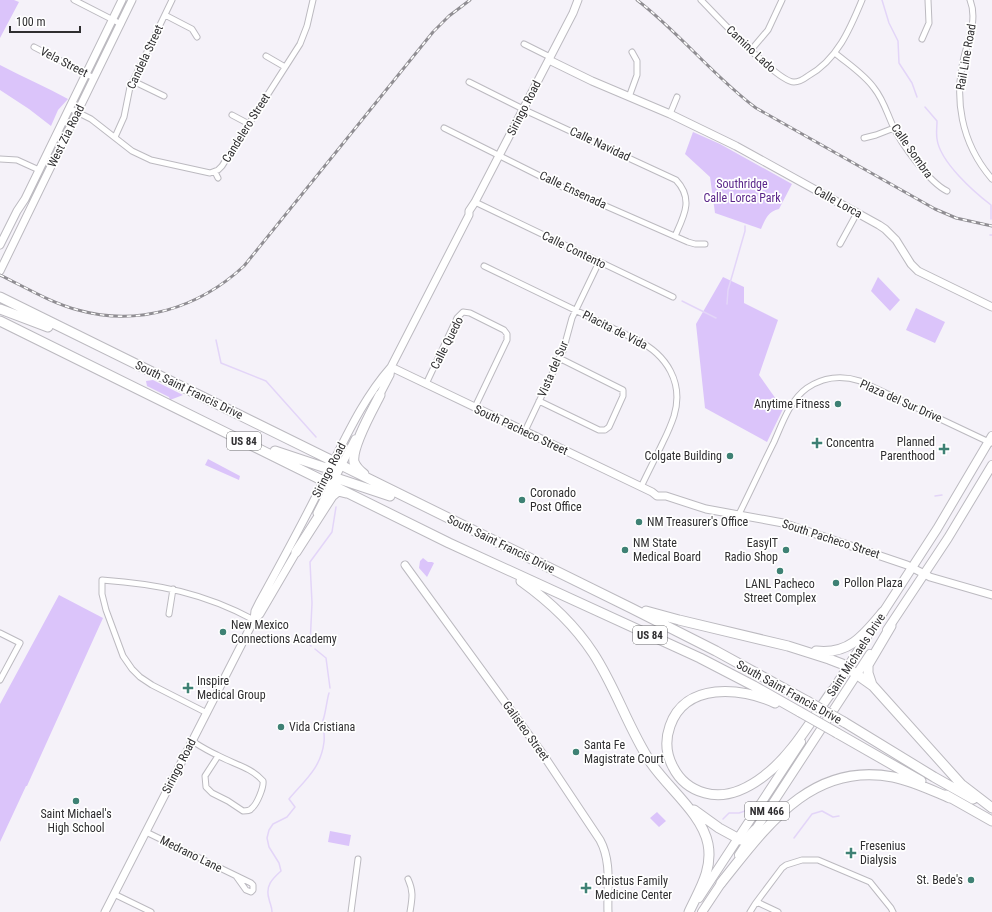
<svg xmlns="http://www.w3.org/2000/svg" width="992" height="912" font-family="'Roboto Condensed',sans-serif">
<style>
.green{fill:#dbc4fa}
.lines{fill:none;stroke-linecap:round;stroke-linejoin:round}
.stream{stroke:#e3d5f8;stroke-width:1.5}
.street-casing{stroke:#bcbac0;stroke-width:7}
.secondary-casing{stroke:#bcbac0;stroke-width:9}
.primary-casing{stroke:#bcbac0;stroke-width:10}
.highway-casing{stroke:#bcbac0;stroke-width:11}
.street{stroke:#fff;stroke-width:5}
.secondary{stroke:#fff;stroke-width:7}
.primary{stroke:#fff;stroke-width:8}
.highway{stroke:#fff;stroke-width:9}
.rail-casing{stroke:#908e93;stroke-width:3}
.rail{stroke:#fff;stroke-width:1.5;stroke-dasharray:4.5;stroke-linecap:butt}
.highway-bridge-casing{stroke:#bcbac0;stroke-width:11;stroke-linecap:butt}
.highway-bridge{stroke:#fff;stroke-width:9}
.poi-dot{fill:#3e8174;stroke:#fff;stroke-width:1.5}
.labels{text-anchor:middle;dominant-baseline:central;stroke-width:3.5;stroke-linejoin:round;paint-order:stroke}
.shield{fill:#fff;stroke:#6d6d6e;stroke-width:1}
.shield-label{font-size:11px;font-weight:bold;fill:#2f2e30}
.street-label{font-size:12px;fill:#2f2e30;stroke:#fff}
.park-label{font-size:12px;fill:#5b278a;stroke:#fff}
.poi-label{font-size:12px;fill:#2f2e30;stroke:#fff;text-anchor:start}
</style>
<rect width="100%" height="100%" fill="#f5f2f9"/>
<path class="green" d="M0,0H14L19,2L0,38Z
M0,65C23,77 46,87 68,99L58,110L51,126L29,109L0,90Z
M693,132L720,144L792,184L779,209C768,211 765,220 761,229L715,213L710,177L685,154Z
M723,277L744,287V303L778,320L759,375L783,409L767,442L705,408L696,324Z
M878,277L900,300L890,311L871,291Z
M916,308L945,322L935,343L906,330Z
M153,380L183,395L170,400L169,397L147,386L146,381Z
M208,459L240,476L239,480L205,465Z
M423,558L428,562H432L434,563L427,577L419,568L420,561Z
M59,595L103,618L27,786H26L0,842V704Z
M657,812L666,821L659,827L650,818Z
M330,831L351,835L349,846L328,842Z"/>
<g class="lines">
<path class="stream" d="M882,0L889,23L898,41L899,63L912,83L917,97
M925,107L937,121C937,127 936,133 937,139C940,162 974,192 991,205V219
M990,235H992
M682,301L716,318
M727,304L728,290L745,231V226
M216,340L221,363L266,381L316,437
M935,496L942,495
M311,646L310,645L312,603L310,562L332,532L336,507
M315,649L326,658L330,688
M723,819L729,813H739L745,811L751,802
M794,838L812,814L822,811L833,817L839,816
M272,912C272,907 270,904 269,899C265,886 272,879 281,871L279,863L269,847L267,838L269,830L273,824L287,817L295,807L289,799C305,780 321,768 324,742C325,735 323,727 323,720C325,717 327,699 329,693"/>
<g class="street-casing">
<path id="street" d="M74,0L121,24
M701,0C716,15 777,82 794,82C799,82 804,79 808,76C837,60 850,29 862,0
M970,0C977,17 970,36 965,53C953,98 961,143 992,179
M165,15L192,29L197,37
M922,39L929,23L928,0
M524,44L550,57
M34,47L94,78
M751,50L768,30L782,0
M835,53C848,64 864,74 874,88C883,99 887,113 893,126C901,144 930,183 947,191
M266,56L285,67
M133,81L164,96
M469,82L529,112L676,180C694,199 684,216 675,236
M629,97L637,75V61L632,52
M69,108L91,119L132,151L151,160L210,173L218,170L222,166L300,44L307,26L313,0
M670,114L677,97
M232,115L249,124
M444,128L560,186L688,242L695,244H705
M115,137L124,117L130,87L172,0
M864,138L876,135L894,128
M0,159L17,160L39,170
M215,172L218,178
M475,202L673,297
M840,244L857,213
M484,266L637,340C667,355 684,383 674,416C671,425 667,434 663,442C656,457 648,472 641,487
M426,384L457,318L463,312L470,313L504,330L507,334V340L475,407
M539,401L599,430H605L609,427L623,396V390L559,358
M525,431L563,351L572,318L599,262
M739,514C751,490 762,466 774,442C782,424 790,400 807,388C823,377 842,375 860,381L991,443
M169,614L173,589
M0,633L20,643L0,680
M207,713L152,685L140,677L132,669L123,656L106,610L102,594V580C158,584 204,593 254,620
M192,741C200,746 208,751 217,755C233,764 251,767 263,781C264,787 257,804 252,808C250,811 247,811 243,811L228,801L212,793L206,787L205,776L218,756
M146,832L251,883L253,885V890L251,892L246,890L236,876
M408,879C414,892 412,899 410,912
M114,894L151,912
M755,904L782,868L786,865L802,860H818L870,882L891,908L893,912
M351,912L358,859
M750,912L755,904L759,903L778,912"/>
</g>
<g class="secondary-casing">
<path id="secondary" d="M549,60L592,81L670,114L736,146L879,225L885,229L896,240L911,264L918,271L992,307
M0,245L17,211L25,199L122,0
M0,271L132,0
M391,367L652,492L657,496H666L706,509L783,523L907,565L930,577L992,595
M378,398L390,375L391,368
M317,513L355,439
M405,565L542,753L600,840C612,862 607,888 608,912
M254,620L255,611L259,603C281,563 303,523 323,482C344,442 361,401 391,367L469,215V211L475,202L573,13L578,0
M105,912L254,620L260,614L298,549"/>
</g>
<g class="primary-casing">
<path id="primary" d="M880,617L937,529L992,436
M887,630L948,538L992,465
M829,696L872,629
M739,855L870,654
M699,898L801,742
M702,912L724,879"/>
</g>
<g class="highway-casing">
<path id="highway" d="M0,297L631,608L716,651L807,701
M0,309L48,327
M0,321L449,543L700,658L754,686L800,712
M275,451L323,467L331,468L341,466
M364,474C360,471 356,467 354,462C351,447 373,409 380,395
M324,481L339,479L390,496
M296,552L332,496L338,491L346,493
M521,581C549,601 574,624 593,653C616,688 628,728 651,763C668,788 702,814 708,844C713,870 699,890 689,912
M646,611L679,620L788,646L829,659L842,664L873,686L961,784L992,808
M816,651C849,655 864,635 883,612
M872,685L868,673V665L891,626
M775,703C741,687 685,682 670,726C665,740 666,754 673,767C680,781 690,789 705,793C726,799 747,789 764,776C792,755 812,719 832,691
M844,722L934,777L973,799
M837,733L921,781
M946,795L992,821
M694,810L719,828L741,840L746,839L755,830
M721,883C766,827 811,761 893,777C913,781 931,790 950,798"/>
</g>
<use href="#street" class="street"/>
<use href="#secondary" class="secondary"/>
<use href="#primary" class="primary"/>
<use href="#highway" class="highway"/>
<g class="rail-casing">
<path id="rail" d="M637,0C680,33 713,76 756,108L935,209L956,218L992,226
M0,275C25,287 51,303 78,310C138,327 199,308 244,266L433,32L449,16L470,0"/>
</g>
<use href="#rail" class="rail"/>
<g class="highway-bridge-casing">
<path id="highway-bridge" d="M807,701L844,722
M800,712L837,733"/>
</g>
<use href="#highway-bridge" class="highway-bridge"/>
</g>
<g class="poi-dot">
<circle cx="838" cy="404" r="4"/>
<path d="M815 437h4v4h4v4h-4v4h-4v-4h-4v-4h4z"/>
<path d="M942 443h4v4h4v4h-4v4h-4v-4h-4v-4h4z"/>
<circle cx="730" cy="456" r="4"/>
<circle cx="522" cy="500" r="4"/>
<circle cx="639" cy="522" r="4"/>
<circle cx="625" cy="550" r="4"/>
<circle cx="786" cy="550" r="4"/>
<circle cx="780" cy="571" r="4"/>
<circle cx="836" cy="583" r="4"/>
<circle cx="223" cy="632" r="4"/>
<path d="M186 682h4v4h4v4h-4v4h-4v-4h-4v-4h4z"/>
<circle cx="281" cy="727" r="4"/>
<circle cx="576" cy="752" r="4"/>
<circle cx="76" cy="801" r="4"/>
<path d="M849 847h4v4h4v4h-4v4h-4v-4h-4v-4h4z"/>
<circle cx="971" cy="880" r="4"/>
<path d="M584 882h4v4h4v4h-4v4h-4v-4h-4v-4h4z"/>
</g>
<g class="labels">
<g class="shield">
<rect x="227" y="432" width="34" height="18" rx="3"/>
<rect x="633" y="626" width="34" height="18" rx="3"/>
<rect x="745" y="802" width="44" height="18" rx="3"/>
</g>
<g class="shield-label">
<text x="244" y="441">US 84</text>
<text x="650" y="635">US 84</text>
<text x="767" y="811">NM 466</text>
</g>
<g class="street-label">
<text transform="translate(751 49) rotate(43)">Camino Lado</text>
<text transform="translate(145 57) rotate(-65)">Candela Street</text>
<text transform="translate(966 57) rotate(-80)">Rail Line Road</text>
<text transform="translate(64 62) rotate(27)">Vela Street</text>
<text transform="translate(524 108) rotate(-63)">Siringo Road</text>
<text transform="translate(246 128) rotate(-58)">Candelero Street</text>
<text transform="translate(66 136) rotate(-64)">West Zia Road</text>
<text transform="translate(600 144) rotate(25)">Calle Navidad</text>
<text transform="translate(912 151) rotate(55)">Calle Sombra</text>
<text transform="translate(573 190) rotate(25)">Calle Ensenada</text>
<text transform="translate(838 202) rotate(29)">Calle Lorca</text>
<text transform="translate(574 250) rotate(26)">Calle Contento</text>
<text transform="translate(615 330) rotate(27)">Placita de Vida</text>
<text transform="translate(447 343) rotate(-63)">Calle Quedo</text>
<text transform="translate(553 369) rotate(-67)">Vista del Sur</text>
<text transform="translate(189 390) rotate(26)">South Saint Francis Drive</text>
<text transform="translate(901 401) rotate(24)">Plaza del Sur Drive</text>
<text transform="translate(521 430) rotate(25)">South Pacheco Street</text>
<text transform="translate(329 470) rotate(-63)">Siringo Road</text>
<text transform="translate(831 539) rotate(18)">South Pacheco Street</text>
<text transform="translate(501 544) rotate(26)">South Saint Francis Drive</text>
<text transform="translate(856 655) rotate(-57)">Saint Michaels Drive</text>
<text transform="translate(789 692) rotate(29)">South Saint Francis Drive</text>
<text transform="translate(526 731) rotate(54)">Galisteo Street</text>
<text transform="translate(179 766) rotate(-63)">Siringo Road</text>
<text transform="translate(191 854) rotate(26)">Medrano Lane</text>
</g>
<g class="park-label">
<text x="742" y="184">Southridge<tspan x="742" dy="14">Calle Lorca Park</tspan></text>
</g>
<g class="poi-label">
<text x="830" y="404" text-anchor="end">Anytime Fitness</text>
<text x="935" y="442" text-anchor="end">Planned<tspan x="935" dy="14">Parenthood</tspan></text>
<text x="826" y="443">Concentra</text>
<text x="722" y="456" text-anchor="end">Colgate Building</text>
<text x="530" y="493">Coronado<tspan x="530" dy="14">Post Office</tspan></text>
<text x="647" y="522">NM Treasurer's Office</text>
<text x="633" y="543">NM State<tspan x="633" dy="14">Medical Board</tspan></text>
<text x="778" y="543" text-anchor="end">EasyIT<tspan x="778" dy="14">Radio Shop</tspan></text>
<text x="844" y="583">Pollon Plaza</text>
<text x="780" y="584" text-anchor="middle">LANL Pacheco<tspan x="780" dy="14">Street Complex</tspan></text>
<text x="231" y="625">New Mexico<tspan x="231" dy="14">Connections Academy</tspan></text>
<text x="197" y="681">Inspire<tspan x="197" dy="14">Medical Group</tspan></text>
<text x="289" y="727">Vida Cristiana</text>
<text x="584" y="745">Santa Fe<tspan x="584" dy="14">Magistrate Court</tspan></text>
<text x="76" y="814" text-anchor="middle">Saint Michael's<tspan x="76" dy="14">High School</tspan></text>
<text x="860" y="846">Fresenius<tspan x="860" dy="14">Dialysis</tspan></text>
<text x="963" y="880" text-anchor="end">St. Bede's</text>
<text x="595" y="881">Christus Family<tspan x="595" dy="14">Medicine Center</tspan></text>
</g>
</g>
<path d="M10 26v6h70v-6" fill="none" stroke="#2f2e30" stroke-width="2"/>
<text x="16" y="26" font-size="12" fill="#2f2e30" stroke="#ffffff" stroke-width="3" paint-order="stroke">100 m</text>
</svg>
